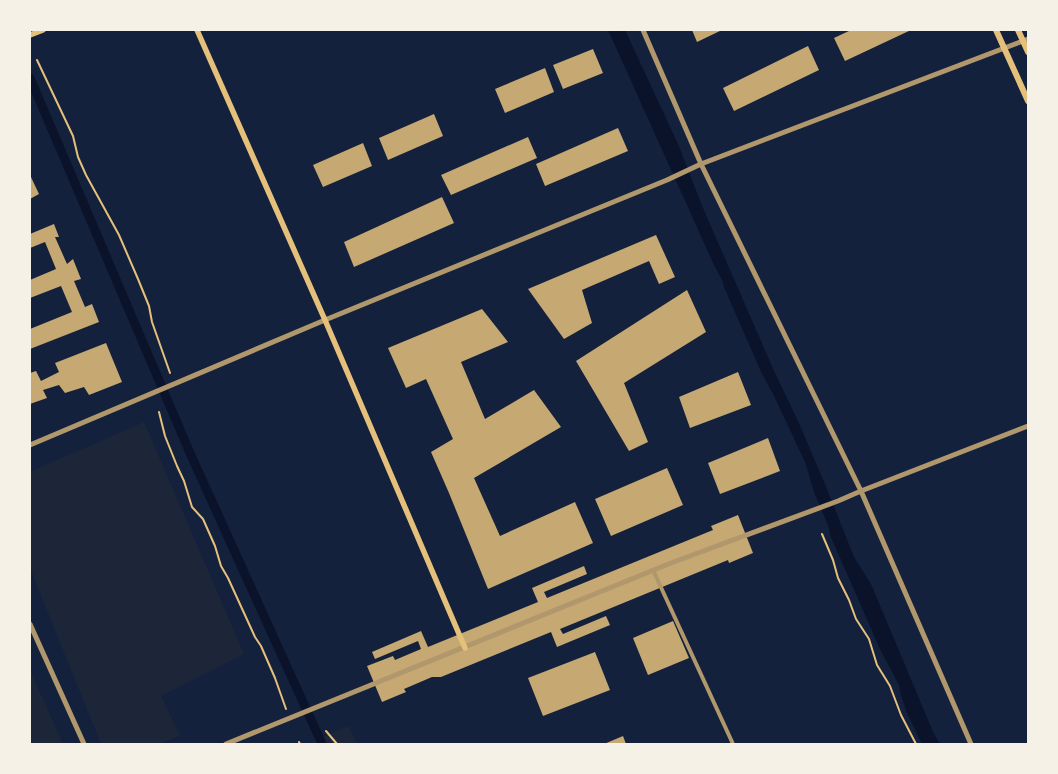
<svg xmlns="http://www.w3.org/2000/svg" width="1058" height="774" font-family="'Archivo Narrow',sans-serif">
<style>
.green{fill:#1d2539}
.water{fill:#0b132b}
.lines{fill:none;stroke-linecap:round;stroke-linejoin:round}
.canal{stroke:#0b132b;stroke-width:9}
.building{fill:#c6a872}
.path{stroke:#e5c07b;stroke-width:2}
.minor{stroke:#b1986c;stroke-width:4}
.tertiary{stroke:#b1986c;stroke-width:5}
.secondary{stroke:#e5c07b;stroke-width:5.5}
.primary{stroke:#e5c07b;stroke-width:6}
</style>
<rect width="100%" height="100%" fill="#14213d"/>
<path class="green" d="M144,422L244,654L161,696L180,736L158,744H101L30,568V472Z
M30,670L63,744H30Z
M348,726L357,744H306Z"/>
<path class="water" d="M608,30H625L678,144L703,208L775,373L798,421L825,484L854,557L871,584L934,734L940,744H922L907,713L901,695L899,685L880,649L830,535L829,528L814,492L805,462L774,396L761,372L724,287L723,282L714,265Z"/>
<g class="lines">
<path class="canal" d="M30,78L190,453L322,744"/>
</g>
<path class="building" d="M692,30H722L697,42Z
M851,30H911L845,61L834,38Z
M808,46L819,70L734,111L723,88Z
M593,49L603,73L563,89L553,65Z
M545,68L554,92L505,113L495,89Z
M434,114L443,136L388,160L379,138Z
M618,128L628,151L545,186L536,164Z
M528,137L537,158L451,195L441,175Z
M363,143L372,166L323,187L313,165Z
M30,175L39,194L30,199Z
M442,197L454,223L354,267L344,242Z
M54,224L59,237H55L67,264L73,259L81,279L74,281L85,307L92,304L99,322L30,349V329L72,312L61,286L30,298V280L56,269L45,242L30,248V234Z
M656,235L675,277L659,284L649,261L582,290L592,323L564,339L528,289Z
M687,290L706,332L624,383L648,442L629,451L576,361Z
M482,309L508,342L461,362L485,419L534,390L561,427L474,478L500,536L575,502L593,543L488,589L449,493L431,452L453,439L426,379L406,388L388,348Z
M106,343L122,382L89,395L84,387L65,393L59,385L43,390L47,398L30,404V373L36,371L41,381L59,372L55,363Z
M738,372L751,405L690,428L679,397Z
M768,438L780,471L720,494L708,463Z
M667,468L683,505L611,536L595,499Z
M738,515L753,553L729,563L728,560L560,629L563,634L606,616L610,625L557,647L551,632L441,677H432L404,689L406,692L382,702L367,666L393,656L395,660L421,649L418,641L375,659L372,652L421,631L428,647L538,602L532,588L584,566L587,574L544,592L547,598L713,530L711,526Z
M673,621L689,658L648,675L633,638Z
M595,652L610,690L543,716L528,678Z
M623,736L626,744H604Z"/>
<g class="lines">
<path class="path" d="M37,60L73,136L78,157L86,175L119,235L138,279L149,306L152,322L170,373
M159,412L165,436L177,466L184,481L192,507L203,519L215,546L221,566L228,578L255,637L261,646L275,678L286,709
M822,534L833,560L838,578L849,600L856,619L869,639L877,665L890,686L901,715L916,744
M326,731L337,744
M299,742L300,744"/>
<path class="minor" d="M653,570L733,744"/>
<path class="tertiary" d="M643,30L701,164L861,491L971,744
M30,445L325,320L667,180L701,164L1028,39
M30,624L84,744
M226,744L671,563L838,501L861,491L1028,426"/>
<path class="secondary" d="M197,30L325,320L465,648
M30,35L43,30"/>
<path class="primary" d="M996,30L1028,101
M1018,30L1028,52"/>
</g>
<rect width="1058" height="774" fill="none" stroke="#f6f1e7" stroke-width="62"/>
</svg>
